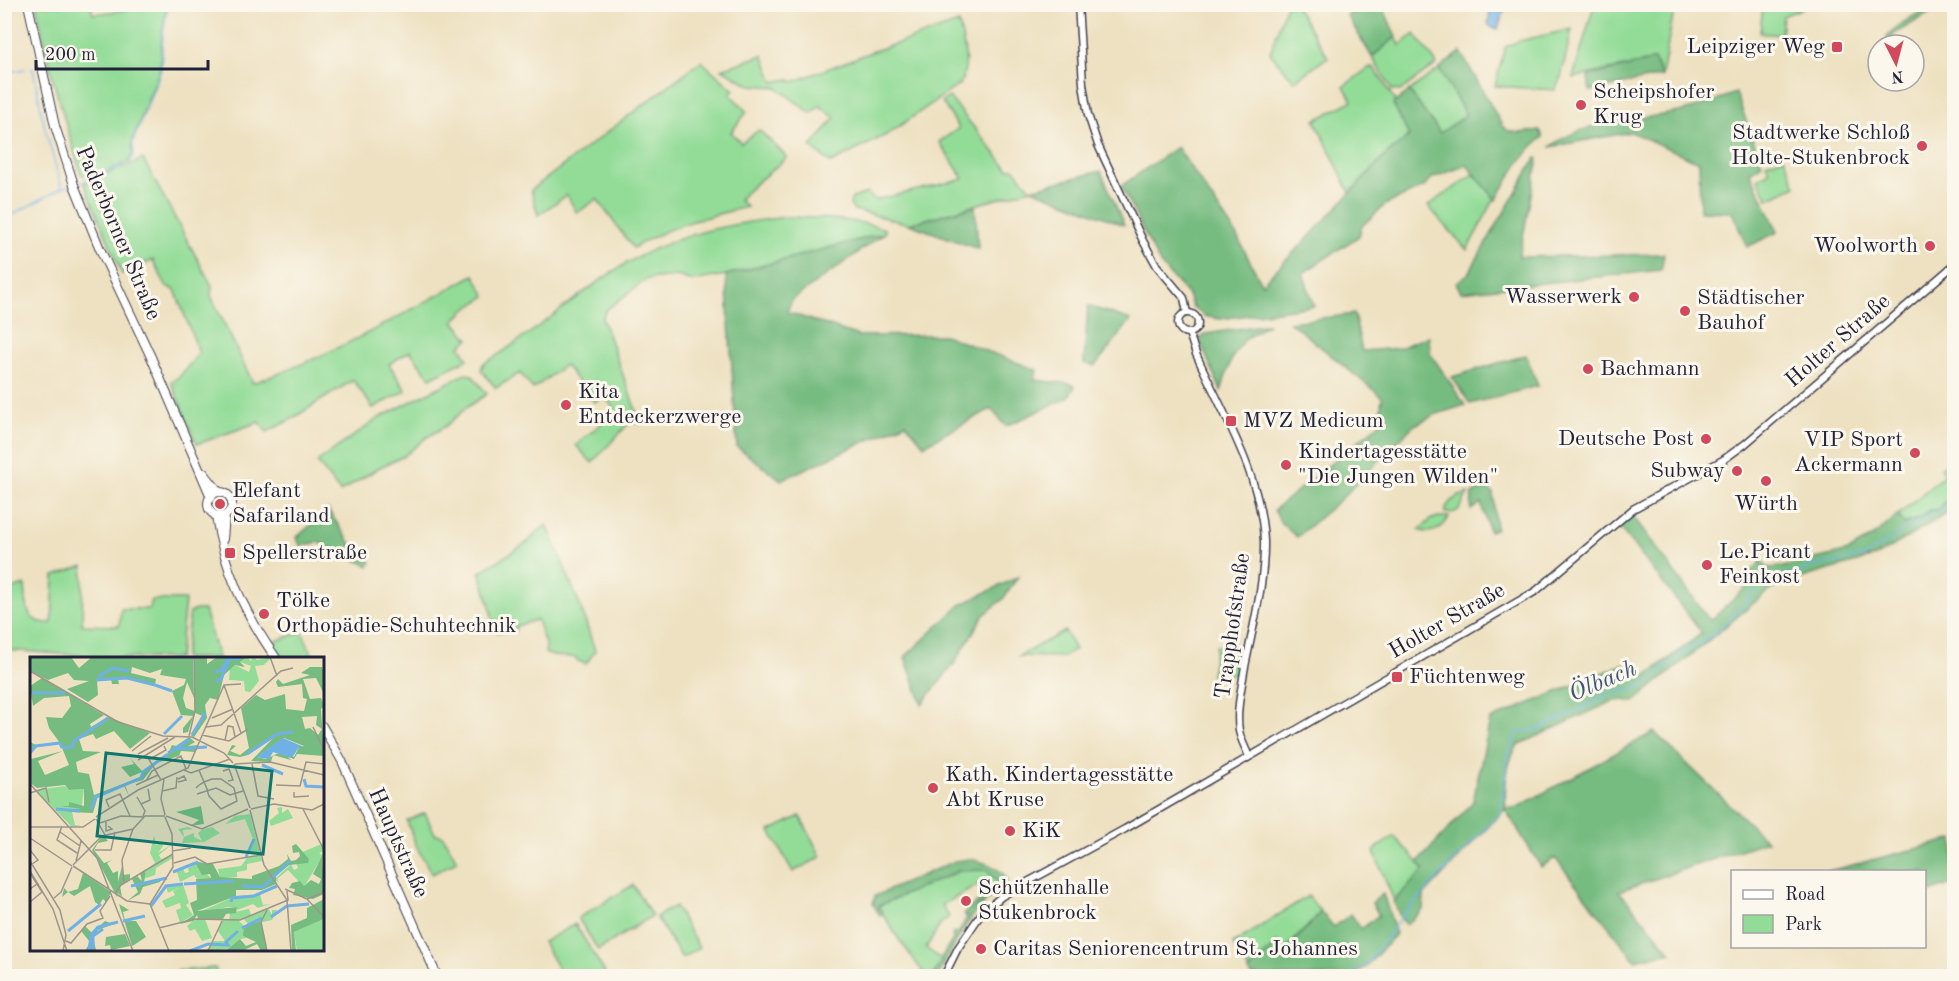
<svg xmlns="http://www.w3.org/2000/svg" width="1959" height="981" font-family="'Old Standard TT',serif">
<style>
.green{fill:#93dc97;stroke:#5a7f69;stroke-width:1.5}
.forest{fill:#76bc80;stroke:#4c6f5e;stroke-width:1.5}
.water{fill:#70b1e5;stroke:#496a90;stroke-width:1.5}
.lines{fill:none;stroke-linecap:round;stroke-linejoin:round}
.stream{stroke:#70b1e5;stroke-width:1.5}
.minor-casing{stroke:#413f4f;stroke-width:9}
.major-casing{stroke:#413f4f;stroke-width:10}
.minor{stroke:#fff;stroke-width:6}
.major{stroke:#fff;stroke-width:8}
.poi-dot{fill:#d1495b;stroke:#fbf7ec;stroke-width:2}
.labels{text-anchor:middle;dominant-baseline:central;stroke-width:6;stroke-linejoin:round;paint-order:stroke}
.poi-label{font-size:22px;fill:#22223b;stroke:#fbf7ec;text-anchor:start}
.street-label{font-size:22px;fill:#22223b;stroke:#fbf7ec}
.water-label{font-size:24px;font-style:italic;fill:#3d5476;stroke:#fbf7ec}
.inset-river{fill:none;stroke:#70b1e5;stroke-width:3}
.inset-road{fill:none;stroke:#9c958b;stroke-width:1.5}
.view{fill:#0f766e;fill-opacity:0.15;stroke:#0f766e;stroke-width:3}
.inset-edge{fill:none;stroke:#22223b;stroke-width:3}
</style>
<rect width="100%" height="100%" fill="#fbf7ec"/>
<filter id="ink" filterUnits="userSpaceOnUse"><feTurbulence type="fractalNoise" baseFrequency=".0167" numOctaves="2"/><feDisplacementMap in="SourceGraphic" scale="12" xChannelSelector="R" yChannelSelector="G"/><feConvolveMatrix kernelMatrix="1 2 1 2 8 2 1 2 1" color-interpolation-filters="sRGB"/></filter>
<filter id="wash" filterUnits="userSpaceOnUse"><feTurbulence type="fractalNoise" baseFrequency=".008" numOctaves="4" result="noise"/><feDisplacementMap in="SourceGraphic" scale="24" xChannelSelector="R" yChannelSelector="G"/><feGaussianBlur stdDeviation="1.35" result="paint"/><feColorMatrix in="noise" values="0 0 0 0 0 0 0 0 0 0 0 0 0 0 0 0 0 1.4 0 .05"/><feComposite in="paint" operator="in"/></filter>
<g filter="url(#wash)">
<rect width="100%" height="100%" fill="#eee1c1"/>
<path class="green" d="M36,5H91L93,14L167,5L162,34L160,70L132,142L133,155L128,162L91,178L81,174L53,80Z
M1286,5H1295L1328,57L1294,81L1270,53Z
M1594,5H1675L1662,76L1654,60L1573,78Z
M1763,5V4L1803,5V8L1783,16L1781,35L1760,33Z
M959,23C963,44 971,64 960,84L888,134L831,163L811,147L835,118L820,106L811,113L776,87L750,85L722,69L763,55L774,82L788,79L793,82L871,52Z
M1572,29L1561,77L1555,90L1495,86L1505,47L1519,41Z
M1415,34L1437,64L1400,91L1392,90L1372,57L1396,37L1400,45Z
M701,61L734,90L730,94L747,112L731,132L741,143L759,130L787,157C772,172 752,183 739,200L747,207C704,217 671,225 633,248L597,199L577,213L567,195L538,215L531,190Z
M1370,67L1375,69L1396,102L1393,104L1410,136L1386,155L1350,193L1315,120L1352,101L1344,86Z
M1439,69L1466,115L1440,134L1409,91Z
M949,97L1008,169L1014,168L1031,189L909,224L854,210L850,205L852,198L867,193L875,200L964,179L939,142L959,128L942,102Z
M1784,157L1796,186L1768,199L1758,179L1769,172L1766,163Z
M143,159L212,286L211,296L253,383C331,356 402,315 474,275L486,296L464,311L454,321L469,339L460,346L468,359L430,378L410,351L389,364L406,391L373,408L353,380L290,420L267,432L259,422L197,444L171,382L180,376L199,353L175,290L166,286L153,260L122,274L84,183Z
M1474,174L1495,198L1467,250L1428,206Z
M787,217C820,218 853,218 885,229V233L726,275L692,281L677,276L647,279L606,310L602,318L641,424L631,421L592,463L576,445L616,411L605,397L594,402L565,365L533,389L520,373L496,388L481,370L483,364C530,337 571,299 617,269C671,235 724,224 787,217Z
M465,374L472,375L487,394L467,407L446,426L427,437L404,456L380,467L340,492L317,462L379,418Z
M1954,458V493L1937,510H1930L1919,519L1904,524L1898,515L1944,475L1940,468Z
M1468,493C1460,505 1463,514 1445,513C1446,501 1457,496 1468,493Z
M1438,517H1449C1443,529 1432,535 1419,530L1432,519Z
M547,525L581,608L595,651L586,664L578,661L576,658C566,655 555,659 545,653L546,647L537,620L516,626L515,632H497L491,614L492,613L480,572L528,542L536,533Z
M83,566L82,625L119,626L121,609H150L151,600H185L179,658H120L5,650V591L25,585C27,607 24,624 52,623L54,576Z
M196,610H204L218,658H184L190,612Z
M1065,631L1075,650L1063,657L1019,656Z
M302,632L314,658H281L270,643Z
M1216,646L1239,650L1235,674L1211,675Z
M425,813L435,834L441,835L444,838L457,861L432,874L416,846L407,821Z
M800,816L821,857L793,872L770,831Z
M1394,836L1425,870L1394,901L1374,852L1377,848Z
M974,870H987L998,882L989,896L982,883L942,905L949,917L941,923L926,948L942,960L933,976H926L898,938L878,906L959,871Z
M633,885L652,916L598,950L578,918Z
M1308,896L1321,912L1285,950L1277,943L1249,971L1233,944Z
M675,906L699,948L682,958L656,917Z
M575,924L607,976H562L543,942Z
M215,968L218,976H179L178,971Z"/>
<path class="forest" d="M1364,5H1382L1396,37L1372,57L1347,15Z
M1931,5H1943L1894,34L1891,39L1894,45H1890L1887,37C1892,27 1920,13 1931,5Z
M1461,52L1503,127C1513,136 1528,132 1540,130L1543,137C1522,154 1510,177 1496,200L1467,165L1432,178L1424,187L1385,205L1362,226L1359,236L1303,273L1314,306L1220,319L1204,316L1192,306L1188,295L1160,264L1121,186L1177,147L1235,233L1262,284L1306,240L1386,155L1409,136L1393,104L1409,91L1440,133L1466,115L1439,69Z
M1654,60L1662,76L1590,91L1588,76Z
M1736,93L1762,164L1750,172L1778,232L1747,247L1732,212L1700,211L1699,162L1631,132L1550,147C1585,119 1636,121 1679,112C1698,108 1717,100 1736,93Z
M1536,158L1538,159L1519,257L1664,254L1661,270L1461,292L1456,283L1468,274Z
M1101,171L1124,225L1031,189Z
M975,206L978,249L909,224Z
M885,233L792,300L787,312L859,336L944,335L1037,370L1035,380L1071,384L1075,386L1068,398L1006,426L991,409L924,445L906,423L781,480L737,447L726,275Z
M1088,306L1131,320L1095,366L1084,363Z
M1354,314L1362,351L1399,348L1429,336L1430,353L1465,405L1434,415L1413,426L1342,498L1297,537L1281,523L1274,510L1379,424L1382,397L1290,322Z
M1268,324C1261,329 1253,333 1247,338C1232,350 1227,373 1221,391L1200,341L1202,337L1206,334Z
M1526,355L1538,386L1470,404L1452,377Z
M1485,486L1493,493L1496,529L1489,531L1481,503L1471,510L1472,494Z
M1954,493V509L1877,556L1785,583L1767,592L1634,702L1623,700L1611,702L1518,745C1506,762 1504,788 1506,809L1518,807L1654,732L1767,841L1619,891L1671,952L1635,960L1555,858L1541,867L1505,809L1424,895L1423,910L1406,925L1400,917L1394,901L1424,870L1418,862L1473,802L1490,720L1624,664L1643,678L1702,633L1619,527L1633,516L1710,621L1751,583L1750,572L1762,561L1767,568L1783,567L1849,551L1874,536L1898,515L1904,524L1919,519L1930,510H1937Z
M328,510L351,544L371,562L369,566L318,542L301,546L296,538Z
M1018,577L1003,599L983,616L954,664L922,704L905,657L960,605Z
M1954,839V883L1925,894L1924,872L1829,871Z
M969,859C985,862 999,867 1008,880C1005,890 992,895 984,903C964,923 952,951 938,976H933L942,960L941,958L954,938L952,936L954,932L958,934L967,917L964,914L969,908L989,896L998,882L987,870L959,871L878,906L883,914L880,916L873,904L875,896L955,861Z
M1383,894L1396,934L1366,967L1352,976H1252L1249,971L1277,943L1286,950L1321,912L1334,927L1351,914L1361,929L1379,915L1372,903Z"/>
<path class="water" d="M1491,5H1509L1503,13L1498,29L1491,27L1488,24Z"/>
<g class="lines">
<path class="stream" d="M30,68H33L45,129L62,188
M4,73L25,69
M129,163L134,155L133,142L161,70L163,34L168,4
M79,183L124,165
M4,219L62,188L69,186
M1350,976L1366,965L1403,915L1500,813L1508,758L1516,733L1539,729L1612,693L1636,689L1645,684L1681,655L1716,632L1744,605L1752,594L1776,576L1798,573L1812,566L1834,563L1857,557H1864L1910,526L1916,524L1932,512L1939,511L1954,500"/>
</g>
</g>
<g filter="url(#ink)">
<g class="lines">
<g class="minor-casing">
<path id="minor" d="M1078,4L1083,84L1088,115L1098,145L1143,241L1157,266L1184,298L1187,313
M1178 323a10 10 0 1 1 20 0a10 10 0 1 1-20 0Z
M1189,333L1196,354C1223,414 1261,475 1264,541C1265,584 1252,630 1244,672C1241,691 1236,712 1239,731C1241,740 1245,748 1249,756
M944,976L958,948L981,914L1002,896L1125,829L1536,591L1633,509L1723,460L1745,444L1954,265"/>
</g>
<g class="major-casing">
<path id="major" d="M28,4L55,126L74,185L100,249L151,357L211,497
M204,473L219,492
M208 504a12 12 0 1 1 24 0a12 12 0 1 1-24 0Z
M216,516C224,570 245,614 276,658
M223,539L225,516
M322,726L342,761L437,976"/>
</g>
<use href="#minor" class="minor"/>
<use href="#major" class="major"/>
</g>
</g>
<g class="poi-dot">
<rect x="1831" y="41" width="12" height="12" rx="3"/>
<circle cx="1581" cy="105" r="6"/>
<circle cx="1922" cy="146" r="6"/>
<circle cx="1930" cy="246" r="6"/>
<circle cx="1634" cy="297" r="6"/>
<circle cx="1685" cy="311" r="6"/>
<circle cx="1588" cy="369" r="6"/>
<circle cx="566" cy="405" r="6"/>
<rect x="1225" y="415" width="12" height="12" rx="3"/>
<circle cx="1706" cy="439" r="6"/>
<circle cx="1915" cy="453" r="6"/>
<circle cx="1286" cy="465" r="6"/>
<circle cx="1737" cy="471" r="6"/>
<circle cx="1766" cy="481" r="6"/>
<circle cx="220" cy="504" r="6"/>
<rect x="224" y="547" width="12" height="12" rx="3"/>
<circle cx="1707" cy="565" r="6"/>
<circle cx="264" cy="614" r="6"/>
<rect x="1391" y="671" width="12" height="12" rx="3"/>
<circle cx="933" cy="788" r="6"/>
<circle cx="1010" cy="831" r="6"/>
<circle cx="966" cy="901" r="6"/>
<circle cx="981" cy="949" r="6"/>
</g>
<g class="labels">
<g class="poi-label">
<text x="1825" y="47" text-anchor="end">Leipziger Weg</text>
<text x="1593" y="92">Scheipshofer<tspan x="1593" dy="25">Krug</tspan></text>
<text x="1910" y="133" text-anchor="end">Stadtwerke Schloß<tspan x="1910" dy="25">Holte-Stukenbrock</tspan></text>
<text x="1918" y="246" text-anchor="end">Woolworth</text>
<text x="1622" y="297" text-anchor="end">Wasserwerk</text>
<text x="1697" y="298">Städtischer<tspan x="1697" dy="25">Bauhof</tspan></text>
<text x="1600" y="369">Bachmann</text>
<text x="578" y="392">Kita<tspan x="578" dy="25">Entdeckerzwerge</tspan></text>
<text x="1243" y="421">MVZ Medicum</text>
<text x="1694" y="439" text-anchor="end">Deutsche Post</text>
<text x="1903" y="440" text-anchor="end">VIP Sport<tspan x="1903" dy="25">Ackermann</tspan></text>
<text x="1298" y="452">Kindertagesstätte<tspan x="1298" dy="25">"Die Jungen Wilden"</tspan></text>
<text x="1725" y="471" text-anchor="end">Subway</text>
<text x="232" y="491">Elefant<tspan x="232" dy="25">Safariland</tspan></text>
<text x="1766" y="504" text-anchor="middle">Würth</text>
<text x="1719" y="552">Le.Picant<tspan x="1719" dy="25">Feinkost</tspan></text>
<text x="242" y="553">Spellerstraße</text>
<text x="276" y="601">Tölke<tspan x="276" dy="25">Orthopädie-Schuhtechnik</tspan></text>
<text x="1409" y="677">Füchtenweg</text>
<text x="945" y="775">Kath. Kindertagesstätte<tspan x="945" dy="25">Abt Kruse</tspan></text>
<text x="1022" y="831">KiK</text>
<text x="978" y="888">Schützenhalle<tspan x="978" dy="25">Stukenbrock</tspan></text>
<text x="993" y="949">Caritas Seniorencentrum St. Johannes</text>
</g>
<g class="street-label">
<text transform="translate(118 233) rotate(67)">Paderborner Straße</text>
<text transform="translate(1838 341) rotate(-41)">Holter Straße</text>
<text transform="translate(1447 621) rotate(-30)">Holter Straße</text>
<text transform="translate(1233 626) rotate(-82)">Trapphofstraße</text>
<text transform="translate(398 843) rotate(66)">Hauptstraße</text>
</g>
<g class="water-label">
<text transform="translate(1603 682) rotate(-23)">Ölbach</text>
</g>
</g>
<g transform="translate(30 657)">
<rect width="294" height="294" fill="#eee1c1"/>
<path d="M217,0L221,4L223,0L227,3L242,0L234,8L225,9L229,24L220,35L215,34L214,24L199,23L200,12L205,8L219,15L221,9L210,5ZM35,129L39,133L54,132L51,154L37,153L42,155L45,168L51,169H41L5,133ZM252,150V156L258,152L263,161L241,169L239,164L249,156L247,151ZM220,157L232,204L217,207V213L207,215V220L190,221L188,212L211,209L217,201L226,199L225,195H219L223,182L215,162L195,167L205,159ZM158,170L163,172L153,173L154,180L164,176V180L172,184L168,176L172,173L182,170L190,176L174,185L152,186L154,180L148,172ZM124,178L126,188L131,185L133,189L128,196L141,188L129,198L131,202L142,198L143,201L126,211L125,218L113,222L117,212L125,206L120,196ZM294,186V194L289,196L294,199V208L292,200L274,230L258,213L247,222L249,225L244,223L261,207L264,213L268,211L266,206H278L270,196ZM166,207L181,221L167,222L164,218L150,225L147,215L153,211L155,216L159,215L158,211ZM153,227L159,246L156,248L163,258L150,266L146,253L151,251L150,246L136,251L132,244L145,238L143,234L150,230L138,236L136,230ZM230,237L233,248L241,247L228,251L223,247L207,253V250H198L167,256L206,239ZM238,251L242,258V253H247L242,263L219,268L213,261L209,264L217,272L213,279L217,281L210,282L201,292L176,294L183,284H195L188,274L193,263H199L200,256L219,252L221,258ZM165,262H175L182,281L172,284L165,272L160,274L157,269ZM294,262V294H267L264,275Z" fill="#93dc97"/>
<path d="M0,0H41L49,11L62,0H163L164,41L157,25L153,41L156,51L165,54L158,75L153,76V71L163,59L151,58L142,34L154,28L156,22L130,18L132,12L120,16L102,10L101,16L126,22L125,28L97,21L88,22L89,27H82L81,22L67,23L68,38L58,45L37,32L59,24L44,23L38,16L18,23L0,14ZM164,0H177V7L187,0H217L210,5L215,10L205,8L194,18L188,43L180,41L175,48L177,61L164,80L161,79L173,59L165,56ZM280,10H292L294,17V37L286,21L273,22L280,42L291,41L294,49L291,52L294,99L267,97L264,102L258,100L261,103L243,98L241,105L221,104L248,76L218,98L210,100L197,98L202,88L206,89L200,94L210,98L219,91L211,51L226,38L235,43L255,37L256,52L274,54L277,42L273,41L272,27L248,30L246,25L248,22L253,27L280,18L271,16ZM287,59L286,68L292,72L288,78L280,71L275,72L272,60ZM254,81L274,89L269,90L264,100L253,94L236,102L227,100ZM12,21L74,58L60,67L61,70L78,60L120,76L100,92L84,74L66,82L63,77L49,82L53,94L71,95L46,105L48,115L59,117L64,138L111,120L112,115L100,120L91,110L104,107L100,101L113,115L138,97L142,88L146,89L159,80L165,85L158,89L168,88L165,95L151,94L149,99L126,106L113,123L95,128L99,139L94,129L68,139L63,156L39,155L37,152H52L30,149H39V145L54,149V132L39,133L35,128L7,131L0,126V85L8,89L1,94V102L33,94L8,104L15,118L39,108L30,86L19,71L16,60L32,61L41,49L39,39L14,41L3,49L0,29ZM171,149L174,167L160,169L169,163L146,155ZM73,178L78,184L68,186L64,193L74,206L83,203L77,206L83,216L88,214V225L92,209L93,218L100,217V222L90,229L92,240L88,236L87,240L62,193ZM266,187L279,202L278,206L259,208L246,219V227L232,233H206V239L167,254L207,250L206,256L196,257L193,262H168L167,258L163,264L150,267L164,258L160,246L167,243L166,222L181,221L180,217L172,218L166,207L168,205L183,207L190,220L222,222V219L249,209L258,202L257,197L261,204L266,203L270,199L269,195L263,196L262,189ZM292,199L294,237L283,242L263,238L265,232L259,231L262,226L270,224L274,229L281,223L289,227L291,222L283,217ZM116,212L114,226L131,222L130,225L113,230L110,237L97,244L108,235L102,222L107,219L112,224L110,216ZM53,216L81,235L76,245L73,242L69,248L65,245L60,229L44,239L38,235L32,240L34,231L38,235L48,232ZM294,242V262L264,275L266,294H262L261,268L277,261V251ZM89,247L99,253L93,255L95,264H106L116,280L104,288L102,289ZM75,264L83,267L91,264L68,273L63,280L66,293L55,294L60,285L51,274L55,269L62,276ZM231,264L237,294H231L227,287L212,294H196L210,282L216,289L226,285L213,279L214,269ZM95,277L100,289L81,293L80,288L75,289L76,280Z" fill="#76bc80" fill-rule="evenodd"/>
<path d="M253,81L274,90H269L262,101L243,95L239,102L226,100Z" fill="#70b1e5"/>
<path class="inset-river" d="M185,15L192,13L199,0M68,20L82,11L99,14M66,23L97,21L125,28M186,25L191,22L200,1L210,2M125,28L142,34M0,36H35M134,77L152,59M162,78L175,56M33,91L42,90L43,85L78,61M146,92L177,90M0,96L6,89L30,86L32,91M138,96L160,82M217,97L247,77L263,75M232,108L253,117M274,122L276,129L294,130M26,152L50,154M61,152L66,140L111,121L113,115L138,97M216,200L224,182M143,215L168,205M154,227L204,224M101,229L137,221M212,229L233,230L260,204M201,245L202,241L224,239L247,229M121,249L136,229L153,227M241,260L257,249L279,247M93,264L115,259M212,271L232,261M38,274L71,247M59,294L61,278L68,270L88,265M63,294V279L73,272M160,294L178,287L198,288L196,285L208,274"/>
<path class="inset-road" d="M240,0L247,19M0,14L88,65L133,79L162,80L194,96L203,106M194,28L211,76M182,61L203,52M176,70L191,68L251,14L263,11M283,70L294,93M172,78L199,84L218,72M159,79L165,54L164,0M195,83L198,69L203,70L205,80M102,94L121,79M108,97L138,81M117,99L131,123M120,102L136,93L134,89M108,103L145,80M204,107L220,151M205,107L240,105L294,118M222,107L228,139L244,142M154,113L161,116L200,102M193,114L199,112L203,123L198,124M134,122L131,142L135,158M148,122L154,119L156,123L148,125M116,124L122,114L151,99L156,112M0,127L67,201L103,294M106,128L128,118M246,128L270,129L276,105L294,107M166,131L169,128L174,125L182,122H191L204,131L207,144L191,152L179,139L178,136L177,132L171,118L169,113M132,134L146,131L147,120M264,135V140L279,139M0,136L16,131L19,145M167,137L186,131L200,138L213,134M107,140L115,154L113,159M111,147L120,143L118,132M79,150L76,143L90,137L100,159M221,152L244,147L282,153L294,147M273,152L294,193M220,153L234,208L257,243L261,294M136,159L172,172L218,152M66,160L108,133L158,111L194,28L211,27M135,160L142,177L143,210L120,247L139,294M66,162L75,178M76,164V174L82,172L78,169M70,166L91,159L114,160M32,169L27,183L47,196M0,170H53L65,162M30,175L50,189M0,181L42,209M0,193L8,203L2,207M65,193H81L85,175M142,194L161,191M0,204L30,253L36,278L33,294M46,204L51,184M144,206L165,200L177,207L231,198M43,208L72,179L103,172L115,159H135M43,209L97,244L120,247M0,214L23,252L37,294M0,216L7,227L0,232M94,226L92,203L103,172M255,232L277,242L294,260M86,235L91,228L143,197M24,241L31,235L42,210M277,242L294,235M0,245L12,235L7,227M237,253L231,265L237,294M129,271L165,262L210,263L258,243L257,234M36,284L41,286L57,267L73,261L70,254L80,239M178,294L193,262"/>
<path class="view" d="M76,96L242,114L233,197L67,179Z"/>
<rect width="294" height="294" class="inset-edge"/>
</g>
<rect width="1959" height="981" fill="none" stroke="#fbf7ec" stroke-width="24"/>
<rect x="1731" y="870" width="195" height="78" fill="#fbf7ec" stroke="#a4a2a5" stroke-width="1.5"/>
<rect x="1743" y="890" width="30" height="9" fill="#ffffff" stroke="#a4a2a5" stroke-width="1.5"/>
<text x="1785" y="900" font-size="18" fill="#22223b">Road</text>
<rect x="1743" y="915" width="30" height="18" fill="#93dc97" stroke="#a4a2a5" stroke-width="1.5"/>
<text x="1785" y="930" font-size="18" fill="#22223b">Park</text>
<g transform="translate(1896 63) rotate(174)"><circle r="28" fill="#fbf7ec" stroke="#a4a2a5" stroke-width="1.5"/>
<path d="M0-4.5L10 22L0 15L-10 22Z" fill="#d1495b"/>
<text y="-9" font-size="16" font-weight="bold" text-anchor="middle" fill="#22223b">N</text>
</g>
<path d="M36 60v9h172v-9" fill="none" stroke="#22223b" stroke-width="3"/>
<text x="45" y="60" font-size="18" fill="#22223b" stroke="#fbf7ec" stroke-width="4.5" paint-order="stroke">200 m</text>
</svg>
